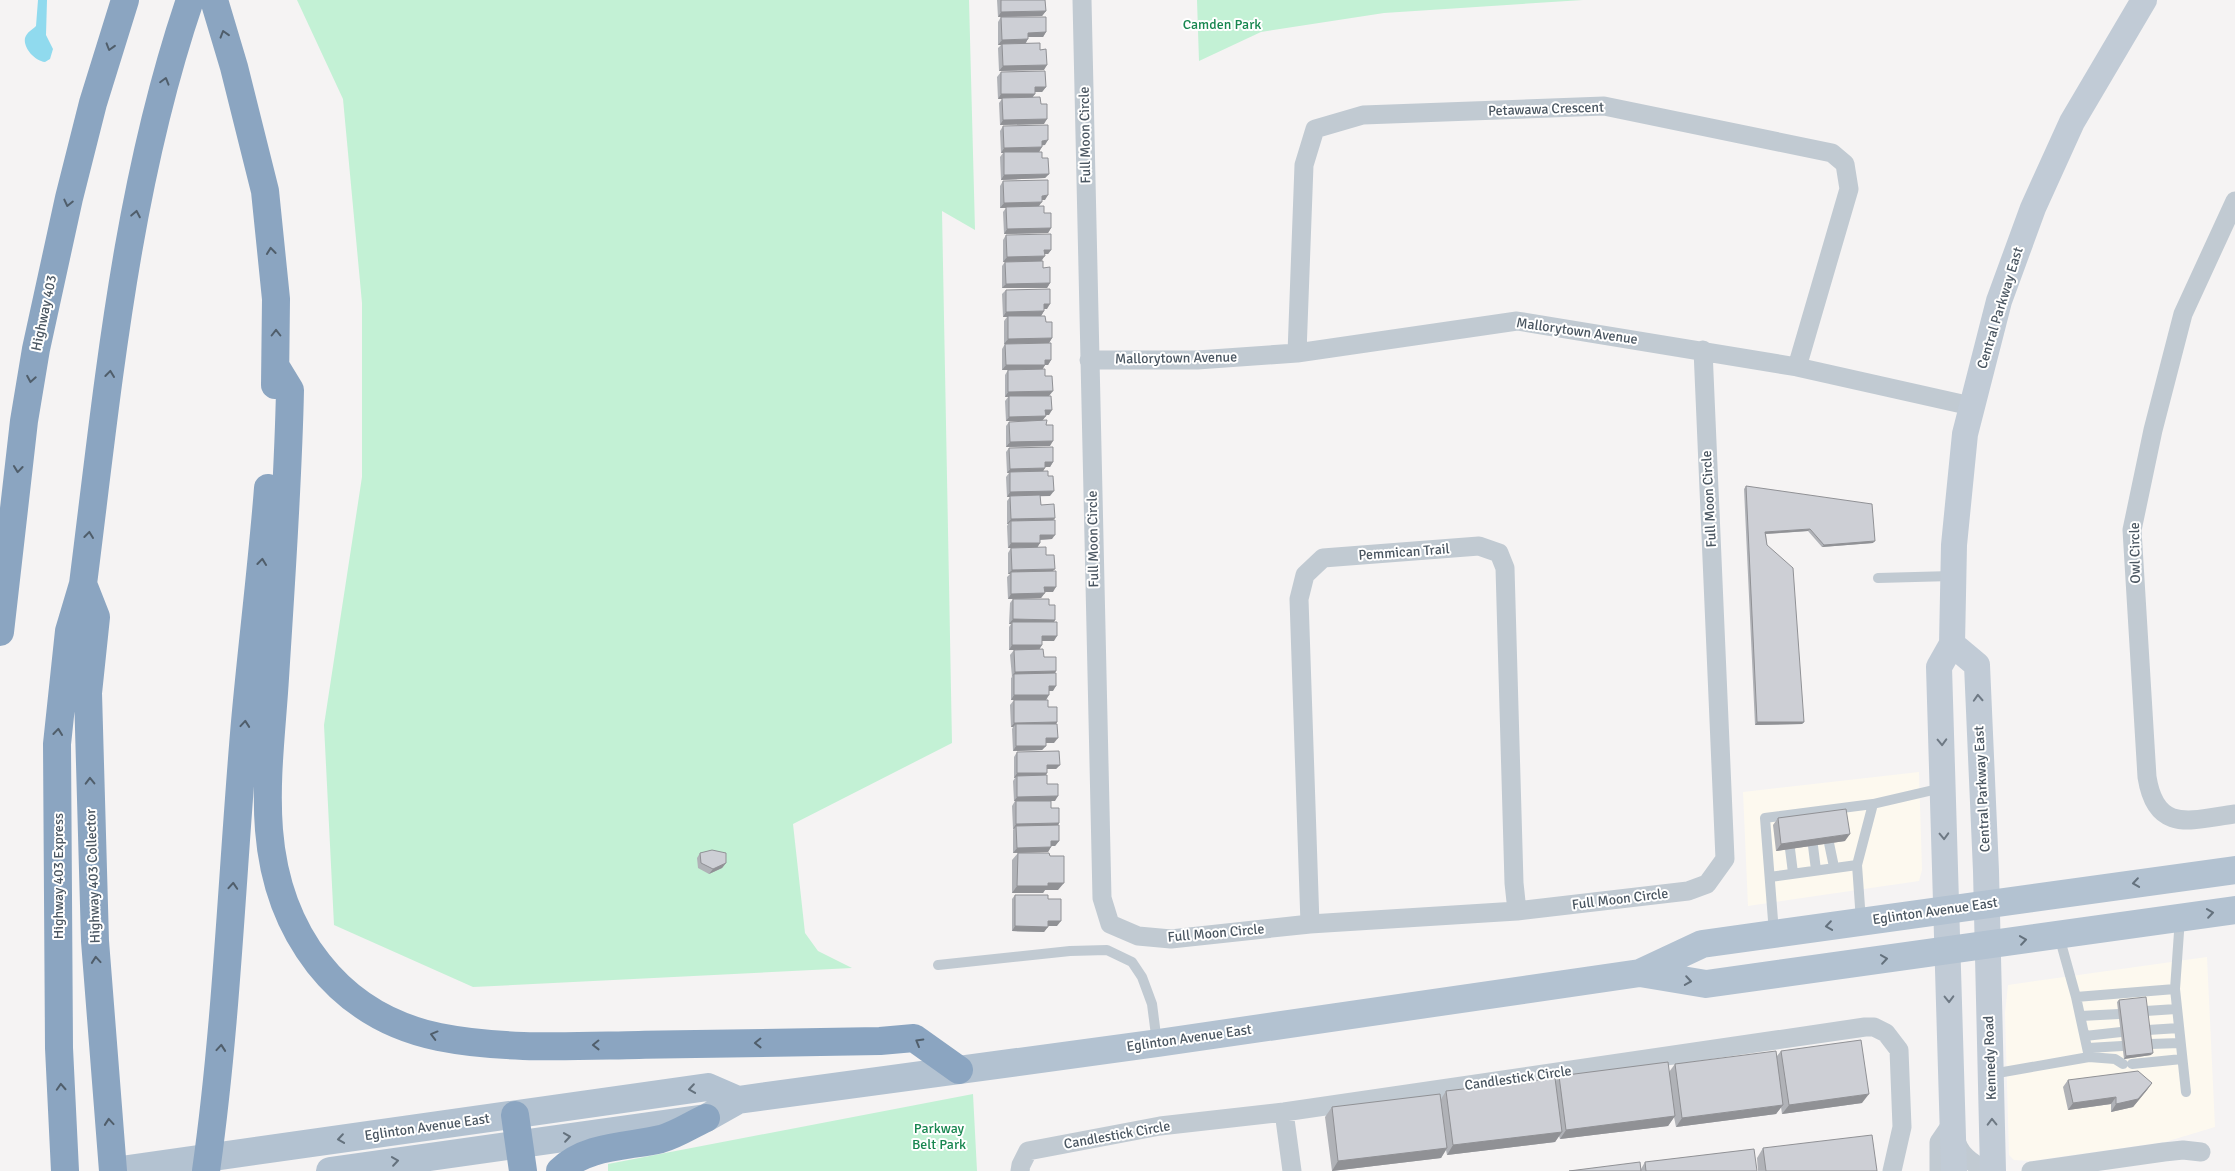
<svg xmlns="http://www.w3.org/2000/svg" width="2235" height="1171" font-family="Signika,sans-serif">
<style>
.commercial{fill:#fdf9ef}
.green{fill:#c3f1d5}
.water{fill:#90daee}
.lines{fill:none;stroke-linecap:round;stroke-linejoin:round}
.lane{stroke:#c1cad2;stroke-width:10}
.street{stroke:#c1cad2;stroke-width:19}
.secondary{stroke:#c1cbd6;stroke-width:26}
.primary{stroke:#b3c2d1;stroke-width:28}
.highway{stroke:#8ba5c1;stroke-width:28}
.wall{fill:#b0b2b7}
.shaded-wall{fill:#909195}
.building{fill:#cdcfd5;stroke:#909195}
.oneway{stroke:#505e6b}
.oneway2{stroke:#6e7984}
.oneway3{stroke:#64717d}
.labels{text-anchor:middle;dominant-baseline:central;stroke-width:4;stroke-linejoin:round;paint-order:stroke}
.park-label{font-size:14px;fill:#17864f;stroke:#fff}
.street-label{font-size:14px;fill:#4a5661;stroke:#fff}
</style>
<rect width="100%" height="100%" fill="#f5f3f3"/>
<path class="commercial" d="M1919,772L1922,870L1919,881L1748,906L1743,792Z
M2207,957L2215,1127L2165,1142L2031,1161L2014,1160L2009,1155L2005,1013L2008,985Z"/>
<path class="green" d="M297,0H969L975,230L942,211L952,743L793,824L805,933L818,951L852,968L473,987L334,925L324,725L362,477V303L343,99Z
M1197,0H1583L1384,13L1261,32L1199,61Z
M973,1094L977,1171H608V1164Z"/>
<path class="water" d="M38,0H47L46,35L53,49L50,59L45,62C35,61 23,48 25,38C27,32 32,30 36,26Z"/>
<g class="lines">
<path class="lane" d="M1878,578L1952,576
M1829,843L1834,867
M1813,846L1816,870
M1790,849L1793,873
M1770,877L1857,865
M1861,921L1857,865L1873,804
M1774,933L1765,818L1873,804L1942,788
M938,965L1070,951L1107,950L1132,962L1142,977L1152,1004L1157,1043
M2175,989L2180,918
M2076,997L2175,989L2186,1092
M2146,1011L2176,1009
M2081,1016L2119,1014
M2148,1030L2179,1028
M2085,1036L2121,1032
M2150,1044L2180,1043
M2088,1048L2122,1046
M2089,1057L2115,1059L2123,1064
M2132,1064L2182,1059
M1992,1074L2089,1057L2076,997L2059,936"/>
<path class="street" d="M1082,0L1102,898L1110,924L1138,936L1171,939L1310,924L1517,911L1688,891L1707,884L1725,859L1703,350
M2235,201L2183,314L2153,430L2132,530L2147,777C2156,834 2191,820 2235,814
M1297,353L1304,165L1315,129L1363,115L1604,106L1832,153L1845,164L1849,189L1797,367
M1089,360H1197L1297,353L1517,321L1797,367L1971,406
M1310,924L1299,599L1305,575L1323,558L1479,546L1499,553L1505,568L1514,883L1517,911
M1284,1112L1292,1171
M1955,1137C1959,1155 1971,1162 1986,1171
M1020,1171L1021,1165L1028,1151L1160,1126L1284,1112L1865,1027H1874L1886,1033L1899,1050L1902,1127L1892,1171
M1939,1171V1142L1952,1123
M2031,1171L2164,1152L2183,1150L2201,1152"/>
<path class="secondary" d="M1952,644L1977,665L1986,871L1993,1171
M1954,1171L1939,667L1952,644L1954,545L1965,434L1999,301L2033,208L2072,122L2144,0"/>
<path class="primary" d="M1640,973L1702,944L2235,870
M114,1171L708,1087L738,1100
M330,1171L706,1118L738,1100L1158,1043L1640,973L1706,984L2235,910"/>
<path class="highway" d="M214,0L234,67L265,191L276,299L275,385
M276,367L290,390C288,486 281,582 275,678C272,728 265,780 269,830C277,931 336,1016 439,1037C504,1050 572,1046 639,1045C719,1043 799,1042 880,1041L914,1038L959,1070
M83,584L96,617L88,693L95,941L113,1171
M0,632L24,421L36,349L69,198L93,103L125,0
M515,1115L523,1171
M65,1171L59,1048L57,744L69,631L83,584C108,387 126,188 190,0
M206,1171C227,1022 232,872 245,722C252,644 262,566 268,488
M560,1171C586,1145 627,1147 661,1139C676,1135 691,1125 706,1118"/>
</g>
<path class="wall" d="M997,0H1045L1046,11L1042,16L998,17Z
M1001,17L1046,32L1043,37H1028L1026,43L1040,50L1044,70L999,71L998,48L1001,45H998V22Z
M1001,72L1046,87L1042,92H1035V94L1032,97L1041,104L1044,124L1000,125L999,103L1002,99H998L997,77Z
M1003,126L1045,145H1042L1039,152L1049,174L1045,178L1001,180L1000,157L1003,153H1001L1000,131Z
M1003,181L1045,200H1042L1039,206L1044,213L1051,228L1048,233L1004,234L1003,212L1006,208H1000V186Z
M1006,235L1051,250L1048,254H1044L1042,261L1043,268L1050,283L1047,288H1002V266L1005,262H1003V240Z
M1006,290L1047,309H1044V311L1041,316L1046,322L1052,338L1049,343L1004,344V321L1007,317H1003L1002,294Z
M1005,344L1051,360L1048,365H1045L1042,370L1045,376L1049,396V415H1046L1042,421L1046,425L1050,446L1006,447V426L1009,422L1025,421H1006L1005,401L1009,396L1005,397V375L1008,370H1002V349Z
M1009,448L1053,462L1050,467H1045L1043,471L1048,476L1050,496H1040L1041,505L1053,520L1052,539L1040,540V543L1037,547L1046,555L1053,571V592H1045L1041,598L1021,599L1049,605L1055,620L1054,622V641H1042V645L1039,649L1054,673L1053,691H1049L1046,700L1048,707L1057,722L1056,724L1054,743H1046V746L1042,750L1013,751L1012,729L1013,727H1011L1010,705L1014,700H1028H1011V678L1012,677L1010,655L1014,650H1009V627L1011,624H1009L1010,603L1013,599H1008L1007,577L1010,574H1008V553L1011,548H1023H1008L1007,526L1008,524H1007V501L1010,497H1007L1006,477L1009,473H1007L1006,452Z
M1746,486L1873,543L1822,547L1808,531L1766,534L1767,545L1804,722L1802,724L1755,725L1744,489Z
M1017,752L1060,765L1056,769H1047L1045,775L1047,784L1055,801H1046L1051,808L1059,823L1058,825L1059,841L1055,846H1051L1048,852L1013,853V830L1014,828L1013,829L1012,806L1015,801H1014L1013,781L1015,778H1014V757Z
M1778,818L1845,841L1776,851L1773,825Z
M700,853L726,863L722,868L709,874L698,868L697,858Z
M1018,853L1058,890H1045L1043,893H1012V860Z
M1015,895L1048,899L1057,926H1048L1044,932L1012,931V899Z
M2119,1000L2151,1055L2124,1059L2117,1002Z
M1781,1051L1862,1103L1782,1114L1781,1107L1776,1114L1676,1127L1674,1117L1668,1126L1560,1139L1559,1136L1555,1142L1447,1155L1446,1150L1441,1158L1332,1171L1325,1117L1332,1107L1441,1099L1446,1091L1556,1081L1559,1076L1669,1072L1675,1064L1777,1056Z
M2068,1080L2152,1083L2147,1090L2133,1107L2111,1112V1104L2068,1110L2063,1087Z
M1763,1148L1877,1171H1758L1757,1158Z
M1645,1162L1757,1171H1569L1641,1169Z"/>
<path class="shaded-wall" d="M1046,11L1042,16L998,17L1001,12Z
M1046,32L1043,37H1025L1028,33Z
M1028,39L1025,44H1002L1001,45H998L1002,40Z
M1047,65L1044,70L999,71L1003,66Z
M1035,87H1046L1042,92H1031Z
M1001,94H1035L1032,98L998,99Z
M1047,119L1044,124L1000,125L1003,120Z
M1048,140L1045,145L1038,146L1042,141Z
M1042,147L1039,152L1001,153L1004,148Z
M1049,174L1045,178L1001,180L1004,175Z
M1048,195L1045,200H1038L1042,196Z
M1042,202L1038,207L1000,208L1004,203Z
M1051,228L1048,233L1004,234L1007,229Z
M1044,250H1051L1048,254H1041Z
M1045,256L1041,261L1003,262L1007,257Z
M1050,283L1047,288H1002L1006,284Z
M1044,304H1050L1047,309H1041Z
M1044,311L1041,316L1003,317L1006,312Z
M1052,338L1049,343L1004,344L1008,339Z
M1045,360H1051L1048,365H1042Z
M1006,365H1045L1042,370H1002Z
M1053,391L1049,396L1005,397L1008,392Z
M1045,410H1052L1049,415H1042Z
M1046,416L1042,421H1006L1009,417Z
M1053,441L1050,446L1006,447L1010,442Z
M1045,462H1053L1050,467H1042Z
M1045,468L1042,473L1010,472L1009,473H1007L1010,469Z
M1054,491L1050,496L1007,497L1010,492Z
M1055,518L1051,523L1011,521L1008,524H1007L1011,519Z
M1810,529L1808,531L1764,534L1765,532Z
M1040,535H1055L1052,539L1037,540Z
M1875,541L1873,543L1822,547L1824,545Z
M1011,543H1040L1037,548H1008Z
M1055,569L1051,573L1011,572L1010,574H1008L1012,570Z
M1044,587H1056L1053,592H1041Z
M1045,593L1041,598L1008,599L1011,594Z
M1013,619L1055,620L1052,625L1012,622L1011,624H1009Z
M1042,636H1057L1054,641H1039Z
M1012,645H1042L1039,650H1009Z
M1056,671L1053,676L1014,674L1011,677L1015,672Z
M1049,686H1056L1053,691H1046Z
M1014,695H1049L1046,700H1011Z
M1057,722L1054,727L1016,724L1013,727H1011L1014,723Z
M1757,722H1804L1802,724L1755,725Z
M1046,738H1058L1054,743H1042Z
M1016,746H1046L1042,750L1013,751Z
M1047,765H1060L1056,769H1044Z
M1017,773H1047L1044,778L1017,776L1015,778H1014Z
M1058,796L1055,801H1014L1017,797Z
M1059,823L1056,828L1016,826L1014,829H1013L1016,824Z
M1850,834L1845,841L1776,851L1781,844Z
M1051,841H1059L1055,846H1047Z
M1051,847L1048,852L1013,853L1017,848Z
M726,863L722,868L709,874L713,869Z
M1048,883H1064L1058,890H1045L1043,893H1012L1017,886Z
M1048,921H1061L1057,926H1044Z
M1015,926L1048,927L1044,932L1012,931Z
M2153,1053L2151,1055L2124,1059L2126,1056Z
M2152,1083L2147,1090L2133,1107L2111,1112L2116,1104Z
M1869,1094L1862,1103L1782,1114L1789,1105Z
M2116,1097L2111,1104L2068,1110L2073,1103Z
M1783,1105L1776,1114L1676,1127L1682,1118Z
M1675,1116L1668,1126L1560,1139L1566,1130Z
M1562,1132L1555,1142L1447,1155L1453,1145Z
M1447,1148L1441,1158L1332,1171L1338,1161Z"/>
<path class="building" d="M1001,0H1045L1046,11L1001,12Z
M1001,17H1046V32L1028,33V39L1002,40Z
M1040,43V50L1046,49L1047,65L1003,66L1002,44Z
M1045,71L1046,87H1035V94H1001V72Z
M1040,97L1041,104H1047V119L1003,120L1002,98Z
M1048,125V140L1042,141V147L1004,148L1003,126Z
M1004,152H1042V158H1048L1049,174L1004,175Z
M1048,180V195L1042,196V202L1004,203L1003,181Z
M1044,206V213H1051V228L1007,229L1006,207Z
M1051,234V250H1044L1045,256L1007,257L1006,235Z
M1043,261V268L1050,267V283L1006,284L1005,262Z
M1050,289V304H1044V311L1006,312V290Z
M1008,316H1045L1046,322H1052V338L1008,339Z
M1051,343V360H1045V365H1006L1005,344Z
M1045,369V376H1052L1053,391L1008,392V370Z
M1009,396H1051L1052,410H1045L1046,416L1009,417Z
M1047,420L1046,425H1053V441L1010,442L1009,422Z
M1053,447V462H1045V468L1010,469L1009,448Z
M1048,471V476H1053L1054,491L1010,492V472Z
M1746,486L1872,504L1875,541L1824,545L1810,529L1765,532L1767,545L1793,568L1804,722H1757Z
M1040,495L1041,505L1054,504L1055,518L1011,519L1010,496Z
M1055,520V535H1040V543H1011V521Z
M1046,547V555H1054L1055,569L1012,570L1011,548Z
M1056,571V587H1044L1045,593L1011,594V572Z
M1013,599H1049V605H1055V620L1013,619Z
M1012,622H1057V636H1042V645H1012Z
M1043,649L1044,657H1056V671L1015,672L1014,650Z
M1056,673V686H1049V695H1014V674Z
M1014,700H1048V707H1057V722L1014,723Z
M1016,724H1057L1058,738H1046V746H1016Z
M1059,751L1060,765H1047V773H1017V752Z
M1047,775V784H1058V796L1017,797V776Z
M1016,801H1051V808H1059V823L1016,824Z
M1846,809L1850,834L1781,844L1778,818Z
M1059,825V841H1051V847L1017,848L1016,826Z
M712,850L726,853V863L713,869L701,863L700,853Z
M1018,853H1049L1050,856H1064V883H1048V886H1017Z
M1015,895H1048V899H1061V921H1048V927L1015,926Z
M2146,997L2153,1053L2126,1056L2119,1000Z
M1861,1040L1869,1094L1789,1105L1781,1051Z
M1776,1051L1783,1105L1682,1118L1675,1064Z
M1668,1062L1675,1116L1566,1130L1559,1076Z
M2138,1071L2152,1083L2138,1099L2116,1104V1097L2073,1103L2068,1080Z
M1555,1078L1562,1132L1453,1145L1446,1091Z
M1440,1094L1447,1148L1338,1161L1332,1107Z
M1872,1135L1877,1171H1766L1763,1148Z
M1754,1149L1757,1171H1646L1645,1162Z
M1640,1162L1641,1171H1569Z"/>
<defs><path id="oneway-chevron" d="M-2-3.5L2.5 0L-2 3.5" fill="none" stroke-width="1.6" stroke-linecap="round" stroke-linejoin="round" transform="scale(1.25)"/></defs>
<g class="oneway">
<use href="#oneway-chevron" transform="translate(224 34) rotate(-107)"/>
<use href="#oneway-chevron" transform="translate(110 47) rotate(107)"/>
<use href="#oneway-chevron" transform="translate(165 81) rotate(-74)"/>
<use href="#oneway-chevron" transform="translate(68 203) rotate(103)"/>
<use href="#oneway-chevron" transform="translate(136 214) rotate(-79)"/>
<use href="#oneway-chevron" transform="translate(271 251) rotate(-96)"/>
<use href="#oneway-chevron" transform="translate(276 333) rotate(-90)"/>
<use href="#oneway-chevron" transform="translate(110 374) rotate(-83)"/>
<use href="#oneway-chevron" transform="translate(31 379) rotate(100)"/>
<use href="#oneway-chevron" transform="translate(18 469) rotate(96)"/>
<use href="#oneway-chevron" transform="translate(89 535) rotate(-83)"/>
<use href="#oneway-chevron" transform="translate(262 562) rotate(-84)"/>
<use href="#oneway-chevron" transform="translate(245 724) rotate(-85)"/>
<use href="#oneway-chevron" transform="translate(58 732) rotate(-84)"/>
<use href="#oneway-chevron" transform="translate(90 781) rotate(-91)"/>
<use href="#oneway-chevron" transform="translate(233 886) rotate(-86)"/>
<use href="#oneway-chevron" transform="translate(96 960) rotate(-95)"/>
<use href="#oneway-chevron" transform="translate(434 1035) rotate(-165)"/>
<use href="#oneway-chevron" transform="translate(919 1042) rotate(-150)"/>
<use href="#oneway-chevron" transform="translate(758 1043) rotate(179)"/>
<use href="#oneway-chevron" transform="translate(596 1045) rotate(179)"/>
<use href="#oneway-chevron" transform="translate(221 1048) rotate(-85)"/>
<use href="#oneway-chevron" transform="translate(61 1087) rotate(-93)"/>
<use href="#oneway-chevron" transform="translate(109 1122) rotate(-95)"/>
</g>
<g class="oneway2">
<use href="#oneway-chevron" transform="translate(1978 698) rotate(-93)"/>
<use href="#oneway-chevron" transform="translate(1942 742) rotate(88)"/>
<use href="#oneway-chevron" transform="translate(1944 836) rotate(88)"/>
<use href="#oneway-chevron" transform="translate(1949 999) rotate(89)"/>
<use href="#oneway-chevron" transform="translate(1992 1122) rotate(-91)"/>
</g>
<g class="oneway3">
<use href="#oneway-chevron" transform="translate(2136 883) rotate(172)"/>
<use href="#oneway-chevron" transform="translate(2210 913) rotate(-8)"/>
<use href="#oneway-chevron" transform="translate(1829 926) rotate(172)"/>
<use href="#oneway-chevron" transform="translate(2023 940) rotate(-8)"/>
<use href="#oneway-chevron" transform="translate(1884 959) rotate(-8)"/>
<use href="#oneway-chevron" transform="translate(1688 981) rotate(9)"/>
<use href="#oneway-chevron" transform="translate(692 1089) rotate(172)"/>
<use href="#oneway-chevron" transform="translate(567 1137) rotate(-8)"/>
<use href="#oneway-chevron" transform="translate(341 1139) rotate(172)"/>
<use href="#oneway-chevron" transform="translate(395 1161) rotate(-8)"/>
</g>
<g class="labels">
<g class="park-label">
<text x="1222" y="24">Camden Park</text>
<text x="939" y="1128">Parkway<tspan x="939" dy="16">Belt Park</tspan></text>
</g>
<g class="street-label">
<text transform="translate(1546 109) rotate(-2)">Petawawa Crescent</text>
<text transform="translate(1085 135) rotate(-91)">Full Moon Circle</text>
<text transform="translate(2000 308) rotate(-73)">Central Parkway East</text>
<text transform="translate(44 313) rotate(-78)">Highway 403</text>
<text transform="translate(1577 331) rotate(8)">Mallorytown Avenue</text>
<text transform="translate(1176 358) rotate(-1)">Mallorytown Avenue</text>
<text transform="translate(1709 499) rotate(-93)">Full Moon Circle</text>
<text transform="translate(1093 539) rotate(-91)">Full Moon Circle</text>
<text transform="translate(1404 552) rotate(-4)">Pemmican Trail</text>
<text transform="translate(2135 553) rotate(-91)">Owl Circle</text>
<text transform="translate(1982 789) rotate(-93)">Central Parkway East</text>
<text transform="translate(58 876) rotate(-90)">Highway 403 Express</text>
<text transform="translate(93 876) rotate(-92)">Highway 403 Collector</text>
<text transform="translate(1620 899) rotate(-7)">Full Moon Circle</text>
<text transform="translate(1935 911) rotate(-8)">Eglinton Avenue East</text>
<text transform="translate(1216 933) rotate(-5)">Full Moon Circle</text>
<text transform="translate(1189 1038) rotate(-8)">Eglinton Avenue East</text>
<text transform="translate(1990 1058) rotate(-92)">Kennedy Road</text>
<text transform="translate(1518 1078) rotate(-8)">Candlestick Circle</text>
<text transform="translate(427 1127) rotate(-8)">Eglinton Avenue East</text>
<text transform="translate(1117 1135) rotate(-10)">Candlestick Circle</text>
</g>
</g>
</svg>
